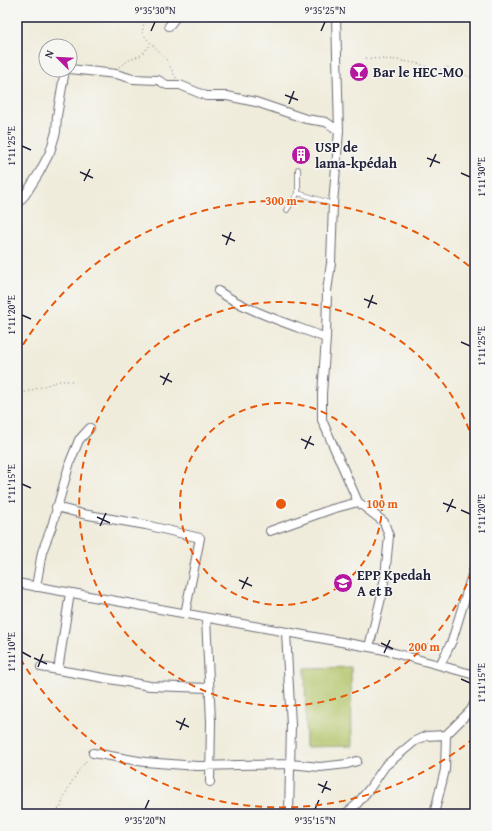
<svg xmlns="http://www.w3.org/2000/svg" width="492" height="831" font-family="'Gentium Book Plus',serif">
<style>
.green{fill:#b1c366;stroke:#6a7250}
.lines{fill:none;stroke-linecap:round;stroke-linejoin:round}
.lane-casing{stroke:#6a6973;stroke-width:5.5}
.street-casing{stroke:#6a6973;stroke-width:10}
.path{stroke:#6a6973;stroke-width:1;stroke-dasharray:1 3;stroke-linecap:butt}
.lane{stroke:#fff;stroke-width:4}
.street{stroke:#fff;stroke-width:8}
.ticks{fill:none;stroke:#22223b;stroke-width:1.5}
.ring{fill:none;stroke:#e8590c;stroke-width:2;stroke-dasharray:7 5}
.labels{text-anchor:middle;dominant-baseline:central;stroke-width:3;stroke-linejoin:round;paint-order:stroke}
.poi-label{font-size:14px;font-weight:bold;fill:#22223b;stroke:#f6f6f2;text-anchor:start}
.centre{fill:#e8590c;stroke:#f6f6f2;stroke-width:2}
.ring-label{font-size:12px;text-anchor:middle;font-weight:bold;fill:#e8590c;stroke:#f6f6f2;stroke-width:3;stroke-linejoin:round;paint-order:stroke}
.neatline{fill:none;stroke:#22223b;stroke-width:1.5}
.ticks-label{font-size:10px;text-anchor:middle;fill:#22223b}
</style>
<rect width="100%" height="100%" fill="#f6f6f2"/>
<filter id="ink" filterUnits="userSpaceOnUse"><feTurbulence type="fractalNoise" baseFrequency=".025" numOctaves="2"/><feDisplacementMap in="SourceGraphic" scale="8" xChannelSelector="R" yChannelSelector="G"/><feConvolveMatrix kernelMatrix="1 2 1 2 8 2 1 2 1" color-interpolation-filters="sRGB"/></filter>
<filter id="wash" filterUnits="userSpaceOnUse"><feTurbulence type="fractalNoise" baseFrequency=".012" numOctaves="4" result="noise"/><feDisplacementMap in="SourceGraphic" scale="16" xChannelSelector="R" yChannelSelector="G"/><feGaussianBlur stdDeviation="0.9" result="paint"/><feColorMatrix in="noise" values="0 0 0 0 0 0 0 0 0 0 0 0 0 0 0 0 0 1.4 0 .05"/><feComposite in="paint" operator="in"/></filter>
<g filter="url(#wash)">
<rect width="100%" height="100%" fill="#f0ecdb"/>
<path class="green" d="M351,667L352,746L306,747L305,668Z"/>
</g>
<g filter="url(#ink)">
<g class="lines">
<g class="lane-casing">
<path id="lane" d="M298,193L333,204
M287,210L298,193V169"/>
</g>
<g class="street-casing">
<path id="street" d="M336,17L339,131L333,204L331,263L327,291L326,338L322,394V420L358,502L384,522L389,536L385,577L381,598L369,647
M169,26L176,17
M70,69L116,74L133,79L158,80L167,85H180L206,96H227L256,102L306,119L326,122L339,131
M17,204L25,195L39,173L50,152L56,132L57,116L65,70
M218,291C251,313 290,324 326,338
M56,507L83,514L146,525L200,538L185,614
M270,531L332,509L358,502
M17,583L380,649L475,675
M36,587L42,552L52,526L70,462L79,440L90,428
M206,618L211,721L210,782
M286,632L291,725L289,814
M440,665L452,641L475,565
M41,667L150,686L209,688
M58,670L70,593
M93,753L145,762L197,766L290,764L320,767L347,764L357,761
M345,814L356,805L370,788L385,766L415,741L426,736L446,735
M434,814L445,770L446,735L471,710L475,702"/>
</g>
<path class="path" d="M145,17L142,32L146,38L166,59L176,78
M366,58L397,60L420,64L437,71L447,67L475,79
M119,67L129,60L141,55L151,44
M473,134L475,133
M17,394L23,393L59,381H72
M47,814L61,808C62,795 79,769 88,759"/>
<use href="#lane" class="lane"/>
<use href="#street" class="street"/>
</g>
</g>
<path class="ticks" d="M151,31L155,22M321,31L325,22M285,95L298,100M289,104L294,91M22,146L31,150M427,158L440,163M430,167L436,154M80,172L93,178M461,173L470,177M84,181L90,169M222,235L235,241M226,245L231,232M364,299L377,304M368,308L373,295M22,315L31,319M461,342L470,346M160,376L172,382M163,385L169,373M301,439L314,445M305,449L311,436M22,484L31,488M443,503L456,508M461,510L470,514M447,512L453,499M97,517L110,523M100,526L106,513M239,580L252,586M242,589L248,577M381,643L393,649M22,652L31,657M384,653L390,640M34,658L47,664M38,667L43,654M461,679L470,683M176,721L189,727M180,730L185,718M318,784L331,790M322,793L327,781M145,809L149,800M315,809L319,800"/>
<g class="ring">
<circle cx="281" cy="504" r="101"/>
<path d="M475 561A202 202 0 1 1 475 447"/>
<path d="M474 738A303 303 0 0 1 17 653M17 355A303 303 0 0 1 474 270"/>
</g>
<defs>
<g id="bar-disc" transform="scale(1)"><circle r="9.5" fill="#b5179e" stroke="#f6f6f2"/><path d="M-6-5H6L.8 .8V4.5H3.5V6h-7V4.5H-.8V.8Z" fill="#fff"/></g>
<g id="building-disc" transform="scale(1)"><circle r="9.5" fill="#b5179e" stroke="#f6f6f2"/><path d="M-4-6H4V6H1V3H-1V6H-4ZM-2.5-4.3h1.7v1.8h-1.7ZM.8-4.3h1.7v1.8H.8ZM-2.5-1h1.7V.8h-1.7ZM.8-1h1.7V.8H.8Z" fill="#fff"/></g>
<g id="school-disc" transform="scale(1)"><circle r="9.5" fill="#b5179e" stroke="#f6f6f2"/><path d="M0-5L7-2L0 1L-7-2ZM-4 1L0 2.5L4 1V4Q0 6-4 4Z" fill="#fff"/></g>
</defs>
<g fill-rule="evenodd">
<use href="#bar-disc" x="359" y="72"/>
<use href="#building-disc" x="301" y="155"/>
<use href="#school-disc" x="343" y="583"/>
</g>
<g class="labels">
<g class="poi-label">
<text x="373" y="72">Bar le HEC-MO</text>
<text x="315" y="147">USP de<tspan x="315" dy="16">lama-kpédah</tspan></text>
<text x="357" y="575">EPP Kpedah<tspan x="357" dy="16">A et B</tspan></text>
</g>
</g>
<circle cx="281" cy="504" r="6" class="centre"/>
<g class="ring-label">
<text x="281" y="205">300 m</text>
<text x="382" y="508">100 m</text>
<text x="424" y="651">200 m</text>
</g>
<rect width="492" height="831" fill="none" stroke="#f6f6f2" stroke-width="44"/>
<g transform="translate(58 58) rotate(294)"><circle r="19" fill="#f6f6f2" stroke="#a1a1a9"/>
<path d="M0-3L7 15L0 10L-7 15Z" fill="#b5179e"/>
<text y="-6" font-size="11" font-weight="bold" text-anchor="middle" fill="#22223b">N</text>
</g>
<rect x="22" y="22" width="448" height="787" class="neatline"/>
<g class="ticks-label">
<text x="155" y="14">9°35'30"N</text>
<text x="325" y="14">9°35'25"N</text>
<text transform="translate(11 146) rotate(-90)" y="4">1°11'25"E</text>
<text transform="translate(481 177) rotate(-90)" y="4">1°11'30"E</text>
<text transform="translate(11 315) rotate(-90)" y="4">1°11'20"E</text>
<text transform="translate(481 346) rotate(-90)" y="4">1°11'25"E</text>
<text transform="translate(11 484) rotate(-90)" y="4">1°11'15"E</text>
<text transform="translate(481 514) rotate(-90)" y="4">1°11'20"E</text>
<text transform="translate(11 652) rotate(-90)" y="4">1°11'10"E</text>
<text transform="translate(481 683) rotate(-90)" y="4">1°11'15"E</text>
<text x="145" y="824">9°35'20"N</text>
<text x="315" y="824">9°35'15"N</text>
</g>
</svg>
